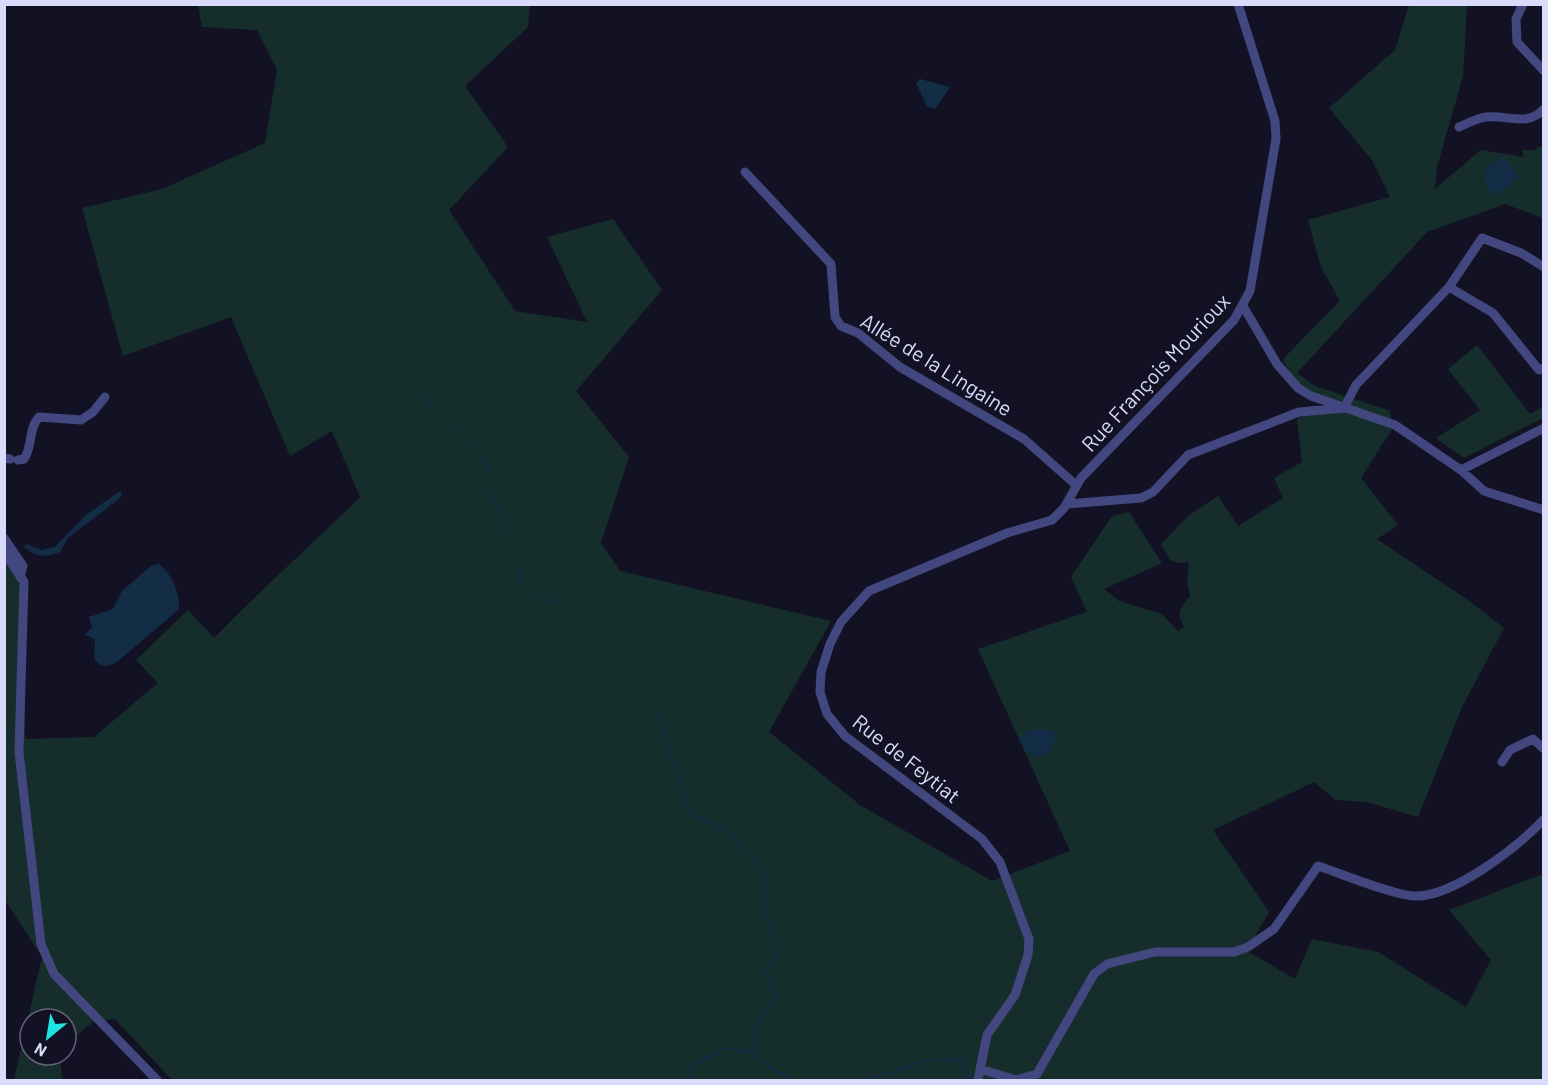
<svg xmlns="http://www.w3.org/2000/svg" width="1548" height="1085" font-family="Barlow,sans-serif">
<style>
.green{fill:#162e2b}
.water{fill:#142d47}
.lines{fill:none;stroke-linecap:round;stroke-linejoin:round}
.stream{stroke:#142d47;stroke-width:2}
.minor{stroke:#42477f;stroke-width:9}
.labels{text-anchor:middle;dominant-baseline:central;stroke-width:4.5;stroke-linejoin:round;paint-order:stroke}
.street-label{font-size:21px;fill:#dadafb;stroke:#131225}
</style>
<rect width="100%" height="100%" fill="#131225"/>
<path class="green" d="M198,5H530L528,27L465,86L508,147L449,210L515,311L587,322L547,237L613,219L662,290L576,391L629,457L601,543L620,571L831,621L769,732L860,805L992,881L1070,851L978,649L1087,612L1071,577L1112,516L1129,512L1162,563L1104,589L1119,601L1162,614L1178,631L1184,627C1176,613 1180,608 1190,596L1187,582L1189,562L1177,563L1170,560L1161,544L1188,516L1218,496L1238,526L1283,498L1274,478L1302,462L1297,419L1326,406C1309,392 1291,381 1283,359L1340,301L1321,267L1308,220L1390,197L1372,160L1329,108L1395,50L1409,5H1467L1463,76L1437,167L1435,189L1481,150L1524,157L1522,150H1534L1543,145V218L1505,204L1427,232L1297,373L1315,386L1390,411L1392,429L1361,478L1398,525L1377,539L1472,603L1504,628L1462,707L1418,817L1367,802L1336,800L1314,782L1213,830L1269,912L1247,951L1295,979L1312,939L1378,952L1466,1007L1491,960L1449,910L1543,874V1080H172L115,1019L93,1022L66,1044V1019H30V1055H60L62,1080H14L42,957L5,900L4,554L24,582L25,739L94,737L158,683L136,660L188,610L214,638C261,589 312,545 360,497L332,431L290,456L231,317L123,356L82,208L162,189L265,143L277,70L257,30L202,27Z
M1477,345L1530,414L1543,407V418L1464,458L1436,438L1480,410L1448,369Z"/>
<path class="water" d="M920,79L950,87L935,109L927,106L916,83Z
M1501,157L1507,161L1519,177L1497,195L1490,191L1483,178L1487,167Z
M420,394C446,412 464,437 487,459L491,492L509,527L513,555L525,585L531,591L555,602L585,594L553,603L531,593L519,578L507,526L489,492V477L481,455L440,411L418,395Z
M120,491L122,493L120,498L68,538L60,552C47,558 35,557 24,547L27,544L41,550L55,547L86,515Z
M158,564C169,568 183,598 178,610L117,662C107,667 101,668 94,658L95,639L85,635L92,627L89,617L113,609L122,591L151,566Z
M1042,729L1055,732L1057,735L1046,756C1032,759 1024,751 1019,738L1028,731Z"/>
<g class="lines">
<path class="stream" d="M658,714L691,814L710,822L736,838L765,877V914L772,930L775,958L767,969L776,999L757,1023L756,1056
M688,1080L694,1065L725,1048L751,1052L766,1065L789,1077L790,1080
M865,1080L913,1066L921,1061L961,1059L962,1067L968,1077L974,1079"/>
<path class="minor" d="M1523,4L1516,19L1517,42L1544,71
M1459,127C1466,124 1474,120 1481,118C1503,112 1526,129 1544,109
M745,172L831,264L835,317L841,326L858,333L900,367L1024,439L1076,485
M1449,287L1493,313L1539,370L1544,368
M1243,306L1277,364L1298,388L1311,396L1395,425L1461,470L1484,491L1544,510
M1345,406L1356,385L1449,287L1482,238L1521,253L1544,267
M4,458L10,459
M18,460L24,459C33,446 28,429 39,417L81,420L93,412L105,397
M1461,470L1544,428
M1067,504L1141,498L1153,492L1188,455L1299,412L1345,408
M4,538L23,566L20,577
M4,552L24,582L19,752L41,944L54,974L157,1080
M1502,762L1510,750L1533,739L1544,749
M980,1069L1016,1080L1037,1074L1094,974L1107,964L1155,952H1234L1248,947L1274,929L1318,866C1340,873 1395,896 1415,896C1453,897 1518,847 1544,819
M978,1080L987,1035L1015,995L1028,955L1029,939L1000,862L982,839L845,736L827,714L820,692L821,672L830,644L841,622L869,591L1007,533L1052,520L1064,508L1081,478L1234,320L1250,291L1276,139L1275,121L1238,4"/>
</g>
<g class="labels">
<g class="street-label">
<text transform="translate(937 364) rotate(32)">Allée de la Lingaine</text>
<text transform="translate(1155 372) rotate(-47)">Rue François Mourioux</text>
<text transform="translate(907 758) rotate(38)">Rue de Feytiat</text>
</g>
</g>
<rect width="1548" height="1085" fill="none" stroke="#dadafb" stroke-width="12"/>
<g transform="translate(48 1037) rotate(210)"><circle r="28" fill="#131225" stroke="#63627b" stroke-width="1.5"/>
<path d="M0-4.5L10 22L0 15L-10 22Z" fill="#1ce5e2"/>
<text y="-9" font-size="16" font-weight="bold" text-anchor="middle" fill="#dadafb">N</text>
</g>
</svg>
